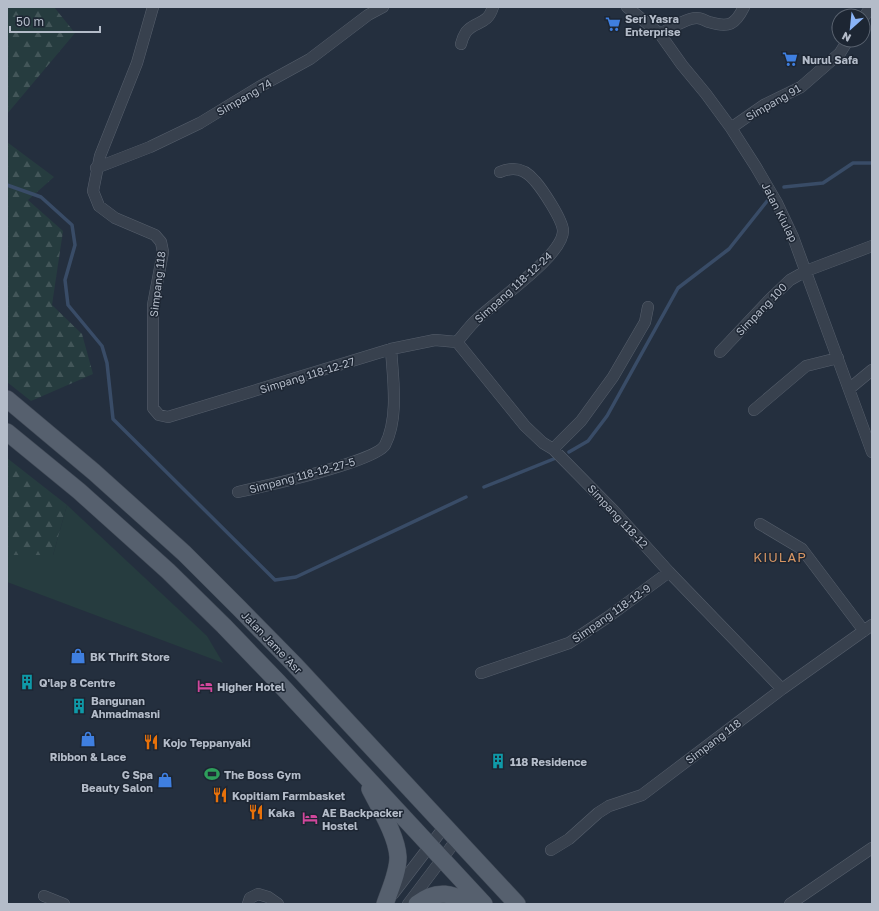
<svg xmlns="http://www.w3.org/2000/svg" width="879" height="911" font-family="'Golos Text',sans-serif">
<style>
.grass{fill:#263c3f}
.forest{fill:url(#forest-firs)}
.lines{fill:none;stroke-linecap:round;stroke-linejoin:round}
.stream{stroke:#394c67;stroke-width:3.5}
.street-casing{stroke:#565f6c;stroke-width:12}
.primary-casing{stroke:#414a57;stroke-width:18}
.street{stroke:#38414e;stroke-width:11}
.primary{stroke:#56606e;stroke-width:17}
.labels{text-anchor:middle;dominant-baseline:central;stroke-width:3;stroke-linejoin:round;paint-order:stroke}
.poi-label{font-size:11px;font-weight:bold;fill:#b4bcc9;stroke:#1d2633;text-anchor:start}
.street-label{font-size:11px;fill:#b4bcc9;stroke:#1d2633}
.quarter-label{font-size:13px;letter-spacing:1px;fill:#d59563;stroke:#1d2633}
</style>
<defs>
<pattern id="forest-firs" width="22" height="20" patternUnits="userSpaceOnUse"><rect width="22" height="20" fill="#263c3f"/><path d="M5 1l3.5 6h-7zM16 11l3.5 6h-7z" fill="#435659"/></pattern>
</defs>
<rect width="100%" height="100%" fill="#242f3e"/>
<path class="grass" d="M67,505L207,636L223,663L7,582V555H53Z"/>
<path class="forest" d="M7,7H54L75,33L7,114Z
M7,142L54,177L28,200L63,231L52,305L82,334L93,374L31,401L7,382Z
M7,458L67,505L53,555H7Z"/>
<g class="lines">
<path class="stream" d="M7,185L41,197L72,225L75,245L65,280L68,305L102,346L107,363L113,419L275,580L296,577L466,497
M784,187L823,183L853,163H872
M569,452L588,441L607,416L678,288L729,249L768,200
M484,487L556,458"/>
<g class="street-casing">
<path id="street" d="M153,7L137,63L100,156L93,191L99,206L115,218L155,235L161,242L163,252L153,305V408L159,415L168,417L391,349L435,340L457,342
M627,7L660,34L682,65L706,94L731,128L756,167L777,203L793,237L872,452
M863,18L871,7
M660,34C669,29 686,18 697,18C701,18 706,21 709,22C729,28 735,25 744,7
M461,44C462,40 464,35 466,32C476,20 487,26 493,7
M731,128L764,105L801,87L840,53L848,40
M96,168L150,147L200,123L259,87L310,59L368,15L383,7
M457,342L525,426L543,443L553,449L614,511L669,572L782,689
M457,342C463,335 469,327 475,321C494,302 563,256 563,231C563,220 542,189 535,181C525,169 514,166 500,172
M720,352L771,298L790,280L806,271L872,246
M849,389L872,370
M754,410L806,366L838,358
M553,449L581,421L613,377L645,322L648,307
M238,492C261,487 376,462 385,445C399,418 393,379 391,349
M760,524L802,549L864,631
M481,673L569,643L608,617L669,572
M551,850L569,839L598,813L609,806L642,795L782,689L872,625
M393,894L445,826
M44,896L64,904
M248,904L250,898L258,894L268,897L278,904
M408,904L457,839
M790,904L872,848"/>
</g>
<g class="primary-casing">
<path id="primary" d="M7,399L94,472L184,553L240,609L294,664L517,904
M7,432L79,491L168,571L224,626L277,681L484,904
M370,789C379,807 397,836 398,857C398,873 390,889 385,904
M417,904C438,888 452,894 474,904"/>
</g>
<use href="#street" class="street"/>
<use href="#primary" class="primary"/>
</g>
<defs>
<g id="supermarket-bare" transform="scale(1.2)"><path d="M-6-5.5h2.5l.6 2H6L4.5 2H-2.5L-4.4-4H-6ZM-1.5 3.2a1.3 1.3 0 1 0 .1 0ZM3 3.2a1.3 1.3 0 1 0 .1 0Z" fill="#3f7fe0" stroke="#1d2633" stroke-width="2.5" paint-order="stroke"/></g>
<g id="shop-bare" transform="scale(1.2)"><path d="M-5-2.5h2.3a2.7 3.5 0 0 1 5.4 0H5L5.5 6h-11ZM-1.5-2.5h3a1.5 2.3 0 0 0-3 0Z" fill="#3f7fe0" stroke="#1d2633" stroke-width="2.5" paint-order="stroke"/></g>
<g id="building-bare" transform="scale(1.2)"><path d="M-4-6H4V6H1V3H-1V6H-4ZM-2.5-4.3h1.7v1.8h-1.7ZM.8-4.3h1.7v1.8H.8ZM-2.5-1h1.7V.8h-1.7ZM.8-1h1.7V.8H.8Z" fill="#0f9aa8" stroke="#1d2633" stroke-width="2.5" paint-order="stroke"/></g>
<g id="hotel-bare" transform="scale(1.2)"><path d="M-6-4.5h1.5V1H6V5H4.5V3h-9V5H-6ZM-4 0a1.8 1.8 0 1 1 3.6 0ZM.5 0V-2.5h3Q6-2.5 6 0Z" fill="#d1479c" stroke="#1d2633" stroke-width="2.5" paint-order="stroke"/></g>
<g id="restaurant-bare" transform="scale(1.2)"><path d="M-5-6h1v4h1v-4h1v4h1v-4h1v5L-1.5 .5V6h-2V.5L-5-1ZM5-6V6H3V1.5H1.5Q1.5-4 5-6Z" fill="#e8710a" stroke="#1d2633" stroke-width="2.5" paint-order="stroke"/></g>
<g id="stadium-bare" transform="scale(1.2)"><path d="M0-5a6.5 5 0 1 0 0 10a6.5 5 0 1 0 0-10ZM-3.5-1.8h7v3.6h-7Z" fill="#2e9e5b" stroke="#1d2633" stroke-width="2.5" paint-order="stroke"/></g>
</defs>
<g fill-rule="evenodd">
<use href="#supermarket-bare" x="613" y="24"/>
<use href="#supermarket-bare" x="790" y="59"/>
<use href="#shop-bare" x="78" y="656"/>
<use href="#building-bare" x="27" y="682"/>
<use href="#hotel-bare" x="205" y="686"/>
<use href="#building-bare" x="79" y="706"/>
<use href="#shop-bare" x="88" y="739"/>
<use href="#restaurant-bare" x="151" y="742"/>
<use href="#building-bare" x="498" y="761"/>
<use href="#stadium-bare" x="212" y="774"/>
<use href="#shop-bare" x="165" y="780"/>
<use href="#restaurant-bare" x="220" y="795"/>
<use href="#restaurant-bare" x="256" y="812"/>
<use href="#hotel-bare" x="310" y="818"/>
</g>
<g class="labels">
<g class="poi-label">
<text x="625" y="18">Seri Yasra<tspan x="625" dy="13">Enterprise</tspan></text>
<text x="802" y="59">Nurul Safa</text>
<text x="90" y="656">BK Thrift Store</text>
<text x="39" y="682">Q'lap 8 Centre</text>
<text x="217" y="686">Higher Hotel</text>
<text x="91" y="700">Bangunan<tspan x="91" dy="13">Ahmadmasni</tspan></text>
<text x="163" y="742">Kojo Teppanyaki</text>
<text x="88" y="756" text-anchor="middle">Ribbon &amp; Lace</text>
<text x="510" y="761">118 Residence</text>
<text x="153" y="774" text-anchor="end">G Spa<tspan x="153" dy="13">Beauty Salon</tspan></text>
<text x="224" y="774">The Boss Gym</text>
<text x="232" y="795">Kopitiam Farmbasket</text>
<text x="268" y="812">Kaka</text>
<text x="322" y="812">AE Backpacker<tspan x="322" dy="13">Hostel</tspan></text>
</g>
<g class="street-label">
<text transform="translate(244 97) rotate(-30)">Simpang 74</text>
<text transform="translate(773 102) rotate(-30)">Simpang 91</text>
<text transform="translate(780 212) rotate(63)">Jalan Kiulap</text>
<text transform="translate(157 284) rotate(-83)">Simpang 118</text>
<text transform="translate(513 287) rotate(-42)">Simpang 118-12-24</text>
<text transform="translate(761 309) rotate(-46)">Simpang 100</text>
<text transform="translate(307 375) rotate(-17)">Simpang 118-12-27</text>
<text transform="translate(302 475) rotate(-15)">Simpang 118-12-27-5</text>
<text transform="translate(618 516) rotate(47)">Simpang 118-12</text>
<text transform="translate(611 613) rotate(-35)">Simpang 118-12-9</text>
<text transform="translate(272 642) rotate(46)">Jalan Jame 'Asr</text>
<text transform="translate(713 741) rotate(-37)">Simpang 118</text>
</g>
<g class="quarter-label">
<text x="780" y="557">KIULAP</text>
</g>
</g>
<rect width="879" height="911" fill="none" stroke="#b4bcc9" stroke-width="16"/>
<g transform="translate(851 28) rotate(207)"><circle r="19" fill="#1d2633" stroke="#59626f"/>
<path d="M0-3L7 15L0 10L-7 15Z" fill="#8ab4f8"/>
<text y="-6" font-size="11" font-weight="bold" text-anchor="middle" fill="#b4bcc9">N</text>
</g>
<path d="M10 26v6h90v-6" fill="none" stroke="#b4bcc9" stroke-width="2"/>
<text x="16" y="26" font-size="12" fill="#b4bcc9" stroke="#1d2633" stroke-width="3" paint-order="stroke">50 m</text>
</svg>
